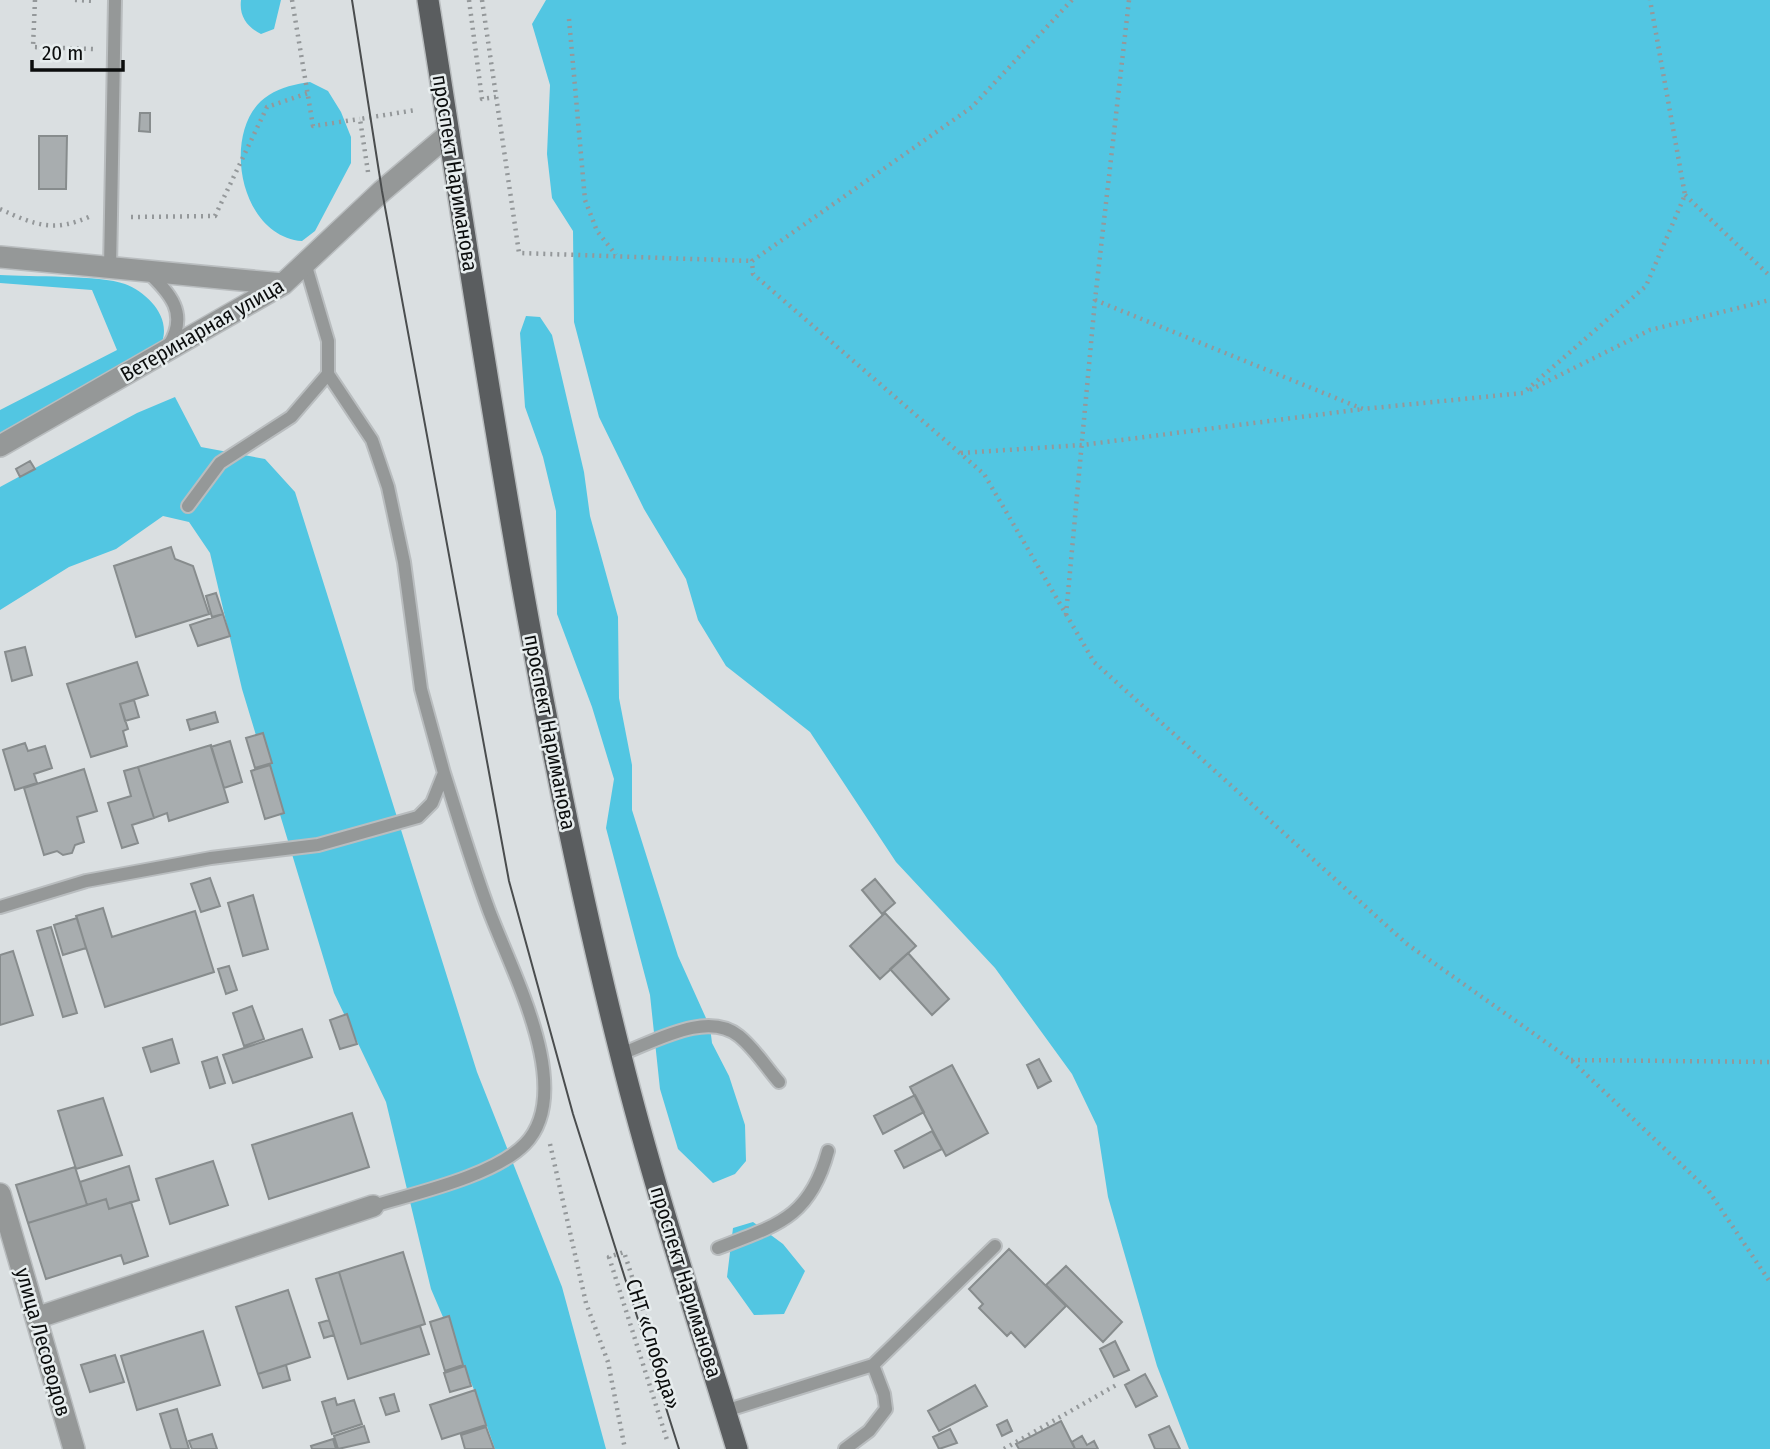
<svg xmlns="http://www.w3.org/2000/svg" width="1770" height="1449" font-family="'Fira Sans Condensed',sans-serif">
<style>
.green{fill:#52c6e2}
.building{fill:#a8adaf;stroke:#878c8d;stroke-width:2}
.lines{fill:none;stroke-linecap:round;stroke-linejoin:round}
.lane-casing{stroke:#b9bdbf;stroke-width:16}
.street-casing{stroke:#b9bdbf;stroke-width:24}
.primary-casing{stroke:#b9bdbf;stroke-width:24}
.path{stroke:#94989a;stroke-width:4.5;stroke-dasharray:2 5;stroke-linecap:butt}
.lane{stroke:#959898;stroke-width:12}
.street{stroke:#959898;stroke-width:21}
.primary{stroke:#5a5d5f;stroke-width:21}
.tram{stroke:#4a4d4e;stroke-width:2}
.labels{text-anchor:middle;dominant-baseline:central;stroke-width:5;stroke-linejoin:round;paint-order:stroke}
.street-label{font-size:21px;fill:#0b0d0d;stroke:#e7edee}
</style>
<rect width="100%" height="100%" fill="#dadfe1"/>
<path class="green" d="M241,0H281L274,29L261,34C247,27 239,16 241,0Z
M546,0H1770V1449H1189L1157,1366L1108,1197L1097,1126L1072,1074L995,968L896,862L810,732L726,666L698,620L686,579L644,509L599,417L574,322L573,231L552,198L547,154L550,85L532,24Z
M310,82L328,91L341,112L351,137V163L315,231L302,241C237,236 220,125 269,95C281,87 296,84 310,82Z
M0,275C30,277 100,275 125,284C148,293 171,317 162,342L0,434V410L117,350L92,290L0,283Z
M526,316L540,317L552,335L584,472L590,516L618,617L619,698L632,765V810L678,956L710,1027L712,1043L729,1076L745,1125L746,1161L735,1174L713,1183L678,1149L660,1089L650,995L606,828L614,779L592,707L557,614L556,511L543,457L525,407L520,333Z
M175,397L201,447L265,459L295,492L477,1072L562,1287L606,1449H495L475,1392L431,1289L386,1102L334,993L242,689L210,553L189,522L163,516L116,549L69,567L0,610V487L137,413Z
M753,1222L783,1244L805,1271L784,1314L754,1315L727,1277L733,1228Z"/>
<path class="building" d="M140,113H150V132L139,131Z
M39,136H67L66,189H39Z
M30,461L35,469L20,477L16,469Z
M171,547L175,559L193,566L209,614L136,637L114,566Z
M216,593L223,614L212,617L206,596Z
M223,614L230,636L198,646L190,625Z
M25,647L32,675L12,681L5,652Z
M137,662L148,695L120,704L128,729L123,731L127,746L91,757L67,684Z
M134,700L139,717L125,721L120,704Z
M215,712L218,722L190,730L187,720Z
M263,733L272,763L255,768L246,738Z
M230,741L242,782L224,788L211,747Z
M25,743L28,751L45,746L52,768L34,774L37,783L15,790L3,750Z
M211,745L228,802L169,821L167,813L154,818L138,767Z
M270,765L284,813L265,819L251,771Z
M138,767L154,818L132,825L138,843L122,848L108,803L131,796L124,771Z
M84,769L97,811L77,817L84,842L75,845L72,853L63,855L57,851L44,855L24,788Z
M210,878L220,906L201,912L191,884Z
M875,879L895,903L882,914L862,890Z
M253,895L268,949L243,956L228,903Z
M103,908L112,937L195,911L214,972L105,1007L76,916Z
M885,913L916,946L880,979L850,946Z
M77,918L86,948L63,955L54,925Z
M51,927L77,1013L63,1017L37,931Z
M13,951L33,1015L0,1025V955Z
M908,953L949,999L932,1015L890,969Z
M229,966L237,990L226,994L218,969Z
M252,1006L264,1039L244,1046L233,1013Z
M347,1014L357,1044L340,1049L330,1020Z
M302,1029L312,1057L233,1083L223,1055Z
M172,1039L179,1063L151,1072L143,1048Z
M217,1057L225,1083L210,1088L202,1062Z
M1039,1059L1051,1081L1038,1088L1027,1065Z
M952,1065L988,1133L946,1156L910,1087Z
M915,1095L924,1112L883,1134L874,1116Z
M103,1098L122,1155L76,1169L58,1111Z
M352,1113L369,1167L269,1199L252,1145Z
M932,1131L942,1149L904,1168L895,1151Z
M213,1161L228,1205L170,1224L156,1179Z
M129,1166L139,1200L109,1209L106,1199L87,1205L80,1182Z
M75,1167L87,1205L28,1223L16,1185Z
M106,1199L109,1209L131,1202L148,1256L124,1264L121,1255L46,1279L28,1223Z
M1009,1249L1066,1306L1025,1347L1011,1332L1007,1336L979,1308L983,1304L969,1289Z
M403,1252L425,1324L361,1344L339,1272Z
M1066,1266L1122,1322L1103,1342L1046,1285Z
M339,1272L361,1344L420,1326L429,1354L348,1379L316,1279Z
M288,1290L310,1357L258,1374L236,1307Z
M449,1316L463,1365L445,1371L430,1322Z
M329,1320L334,1335L324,1338L319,1323Z
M203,1331L220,1385L137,1410L121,1356Z
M1115,1341L1129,1370L1114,1377L1100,1349Z
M115,1355L124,1382L90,1392L81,1365Z
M286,1365L290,1380L263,1388L258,1374Z
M465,1366L471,1386L450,1392L444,1373Z
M1145,1374L1157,1396L1136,1407L1125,1385Z
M975,1385L987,1406L939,1431L928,1411Z
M475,1390L486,1425L442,1439L430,1405Z
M394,1394L399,1411L386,1415L380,1398Z
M335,1398L337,1405L354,1400L362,1424L332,1434L322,1402Z
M177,1409L189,1449H171L160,1414Z
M1007,1420L1012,1431L1002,1436L997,1425Z
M1061,1421L1075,1449H1019L1016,1444Z
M364,1426L369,1442L338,1449L334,1436Z
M1169,1426L1180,1449H1155L1149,1435Z
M486,1427L494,1449H465L461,1435Z
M950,1429L957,1443L939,1449L933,1437Z
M212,1434L217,1449H192L189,1441Z
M1082,1436L1087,1445L1094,1441L1098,1449H1075L1072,1442Z
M333,1439L336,1449H312L311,1446Z"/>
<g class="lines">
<g class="lane-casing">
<path id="lane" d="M110,268L115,0
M147,271C170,294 189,313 169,345
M188,506L220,463L291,417L328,374
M0,907L86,881L211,858L318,845L418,817L432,803L444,773L421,689L404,562L388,487L372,440L328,374V341L305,263
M621,1054C654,1042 707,1010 739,1036C755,1049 766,1067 779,1082
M373,1206C416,1193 494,1176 525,1144C578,1089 508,965 487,905C471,861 458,817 444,773
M718,1248C777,1225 810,1218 828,1151
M725,1411L873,1365L995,1246
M845,1449L869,1431L886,1409L884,1394L873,1365"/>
</g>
<g class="street-casing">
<path id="street" d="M0,257L283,284
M0,446L283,284L382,191L449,134
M0,1194L74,1449
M36,1318L373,1206"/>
</g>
<g class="primary-casing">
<path id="primary" d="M428,0C484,353 533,708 621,1056C654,1188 697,1318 737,1449"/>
</g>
<path class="path" d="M35,0L33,47L93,49
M75,0L95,1
M292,0L313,126L360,119
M469,0L482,99L496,97
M482,0L519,253L752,261
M1072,0L972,107L752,261L753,274L984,474L1094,662L1407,944L1571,1060L1708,1190L1770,1282
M569,19L585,200L597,231L616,255
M368,172L360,119L416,110
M1685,195L1770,276
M0,209C35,225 54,233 91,216
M131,217L215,216L267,107L308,93
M1095,300L1363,409L1523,393L1646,286L1685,195L1650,0
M1530,390L1650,330L1770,300
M961,453L1082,445L1363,409
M1066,615L1095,300L1129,0
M1571,1060L1770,1062
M550,1144L586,1303L608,1362L625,1449
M645,1317L624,1252L609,1257L667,1440
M1004,1449L1118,1384"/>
<use href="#lane" class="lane"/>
<use href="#street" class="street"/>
<use href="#primary" class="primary"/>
<path class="tram" d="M352,0L382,191L509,881L573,1114L679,1449"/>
</g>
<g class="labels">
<g class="street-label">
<text transform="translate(455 173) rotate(81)">проспект Нариманова</text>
<text transform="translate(202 330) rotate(-30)">Ветеринарная улица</text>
<text transform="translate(550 732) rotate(79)">проспект Нариманова</text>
<text transform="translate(686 1282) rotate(73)">проспект Нариманова</text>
<text transform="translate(43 1342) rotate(74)">улица Лесоводов</text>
<text transform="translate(653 1344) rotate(72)">СНТ «Слобода»</text>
</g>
</g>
<path d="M32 60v10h91v-10" fill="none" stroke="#0b0d0d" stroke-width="3.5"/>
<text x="42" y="60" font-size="21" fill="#0b0d0d" stroke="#e7edee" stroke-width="5" paint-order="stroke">20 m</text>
</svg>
